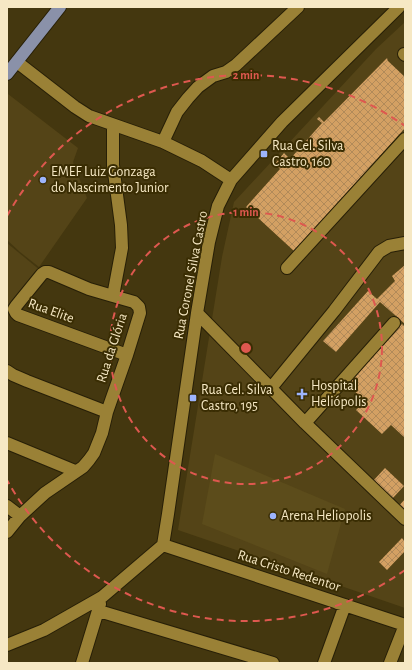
<svg xmlns="http://www.w3.org/2000/svg" width="412" height="670" font-family="'Alegreya Sans',sans-serif">
<style>
.built{fill:#544417}
.garden{fill:#5c4c1b}
.building{fill:url(#building-cross-hatch)}
.lines{fill:none;stroke-linecap:round;stroke-linejoin:round}
.minor-casing{stroke:#271f07;stroke-width:14}
.major-casing{stroke:#271f07;stroke-width:14}
.minor{stroke:#9a8136;stroke-width:12}
.major{stroke:#8a91a9;stroke-width:12}
.ring{fill:none;stroke:#de584f;stroke-width:2;stroke-dasharray:7 5}
.poi-dot{fill:#9db4fd;stroke:#3a2d03;stroke-width:1.5}
.labels{text-anchor:middle;dominant-baseline:central;stroke-width:4;stroke-linejoin:round;paint-order:stroke}
.poi-label{font-size:14px;fill:#f6e8c4;stroke:#3a2d03;text-anchor:start}
.street-label{font-size:14px;fill:#f6e8c4;stroke:#3a2d03}
.centre{fill:#de584f;stroke:#3a2d03;stroke-width:2}
.ring-label{font-size:12px;text-anchor:middle;font-weight:bold;fill:#de584f;stroke:#3a2d03;stroke-width:4;stroke-linejoin:round;paint-order:stroke}
</style>
<defs>
<pattern id="building-cross-hatch" width="8" height="8" patternUnits="userSpaceOnUse"><rect width="8" height="8" fill="#d3a063"/><path d="M0 0l8 8M0 8l8-8" fill="none" stroke="#b18a59"/></pattern>
</defs>
<rect width="100%" height="100%" fill="#44370f"/>
<path class="built" d="M405,22V608L178,530L222,257L234,202L376,49Z
M8,94L78,148L73,162L87,198L39,267L20,252L7,240V95Z
M7,243L41,271L7,311Z"/>
<path class="garden" d="M215,454L345,509L327,574L202,524Z"/>
<path class="building" d="M387,58L388,61L405,77V128L294,251L246,207L280,169L275,164L284,153L290,159L322,123L317,119L319,117L324,122Z
M405,265V324L380,302L336,352L323,341L368,291L377,299L395,281L392,276Z
M402,324L405,327V438L391,425L382,434L356,410L365,401L347,384Z
M385,468L404,486L392,499L373,481Z
M405,499V518L396,509Z
M402,538L405,542V551L387,570L379,562Z"/>
<g class="lines">
<g class="minor-casing">
<path id="minor" d="M404,54L405,55
M17,62L75,107L89,116L163,142L202,161L231,180
M163,142L177,112L188,98L198,87L213,76L226,72L236,65L298,7
M287,268L405,139
M113,296L89,289L49,272H45L42,274L16,306L14,309L16,313L18,315L127,355
M197,313L305,423L405,519
M7,371L13,375L27,381L107,412
M271,388L334,311L379,252L389,246L405,243
M305,423L394,323
M7,443L75,471
M7,506L20,516
M7,532L20,516L45,493L83,467L89,460L94,453L102,433L107,412L127,355L140,313L139,307L134,302L113,296L122,248L121,225L113,165V125
M163,545L168,514L197,313L209,242L218,206L231,180L282,122L399,7
M163,545L405,625
M99,611L273,663
M7,645L44,630L102,597L163,545
M82,663L100,604
M324,663L345,605L337,603
M390,663L405,625"/>
</g>
<g class="major-casing">
<path id="major" d="M7,74L60,7"/>
</g>
<use href="#minor" class="minor"/>
<use href="#major" class="major"/>
</g>
<g class="ring">
<circle cx="246" cy="348" r="136"/>
<path d="M405 570A273 273 0 0 1 7 480M7 216A273 273 0 0 1 405 126"/>
</g>
<g class="poi-dot">
<rect x="260" y="150" width="8" height="8" rx="2"/>
<circle cx="43" cy="180" r="4"/>
<path d="M300 388h4v4h4v4h-4v4h-4v-4h-4v-4h4z"/>
<rect x="189" y="394" width="8" height="8" rx="2"/>
<circle cx="273" cy="516" r="4"/>
</g>
<g class="labels">
<g class="poi-label">
<text x="272" y="146">Rua Cel. Silva<tspan x="272" dy="16">Castro, 160</tspan></text>
<text x="51" y="172">EMEF Luiz Gonzaga<tspan x="51" dy="16">do Nascimento Junior</tspan></text>
<text x="311" y="386">Hospital<tspan x="311" dy="16">Heliópolis</tspan></text>
<text x="201" y="390">Rua Cel. Silva<tspan x="201" dy="16">Castro, 195</tspan></text>
<text x="281" y="516">Arena Heliopolis</text>
</g>
<g class="street-label">
<text transform="translate(191 275) rotate(-79)">Rua Coronel Silva Castro</text>
<text transform="translate(51 311) rotate(20)">Rua Elite</text>
<text transform="translate(112 348) rotate(-72)">Rua da Glória</text>
<text transform="translate(289 571) rotate(18)">Rua Cristo Redentor</text>
</g>
</g>
<circle cx="246" cy="348" r="6" class="centre"/>
<g class="ring-label">
<text x="246" y="79">2 min</text>
<text x="246" y="216">1 min</text>
</g>
<rect width="412" height="670" fill="none" stroke="#f6e8c4" stroke-width="16"/>
</svg>
